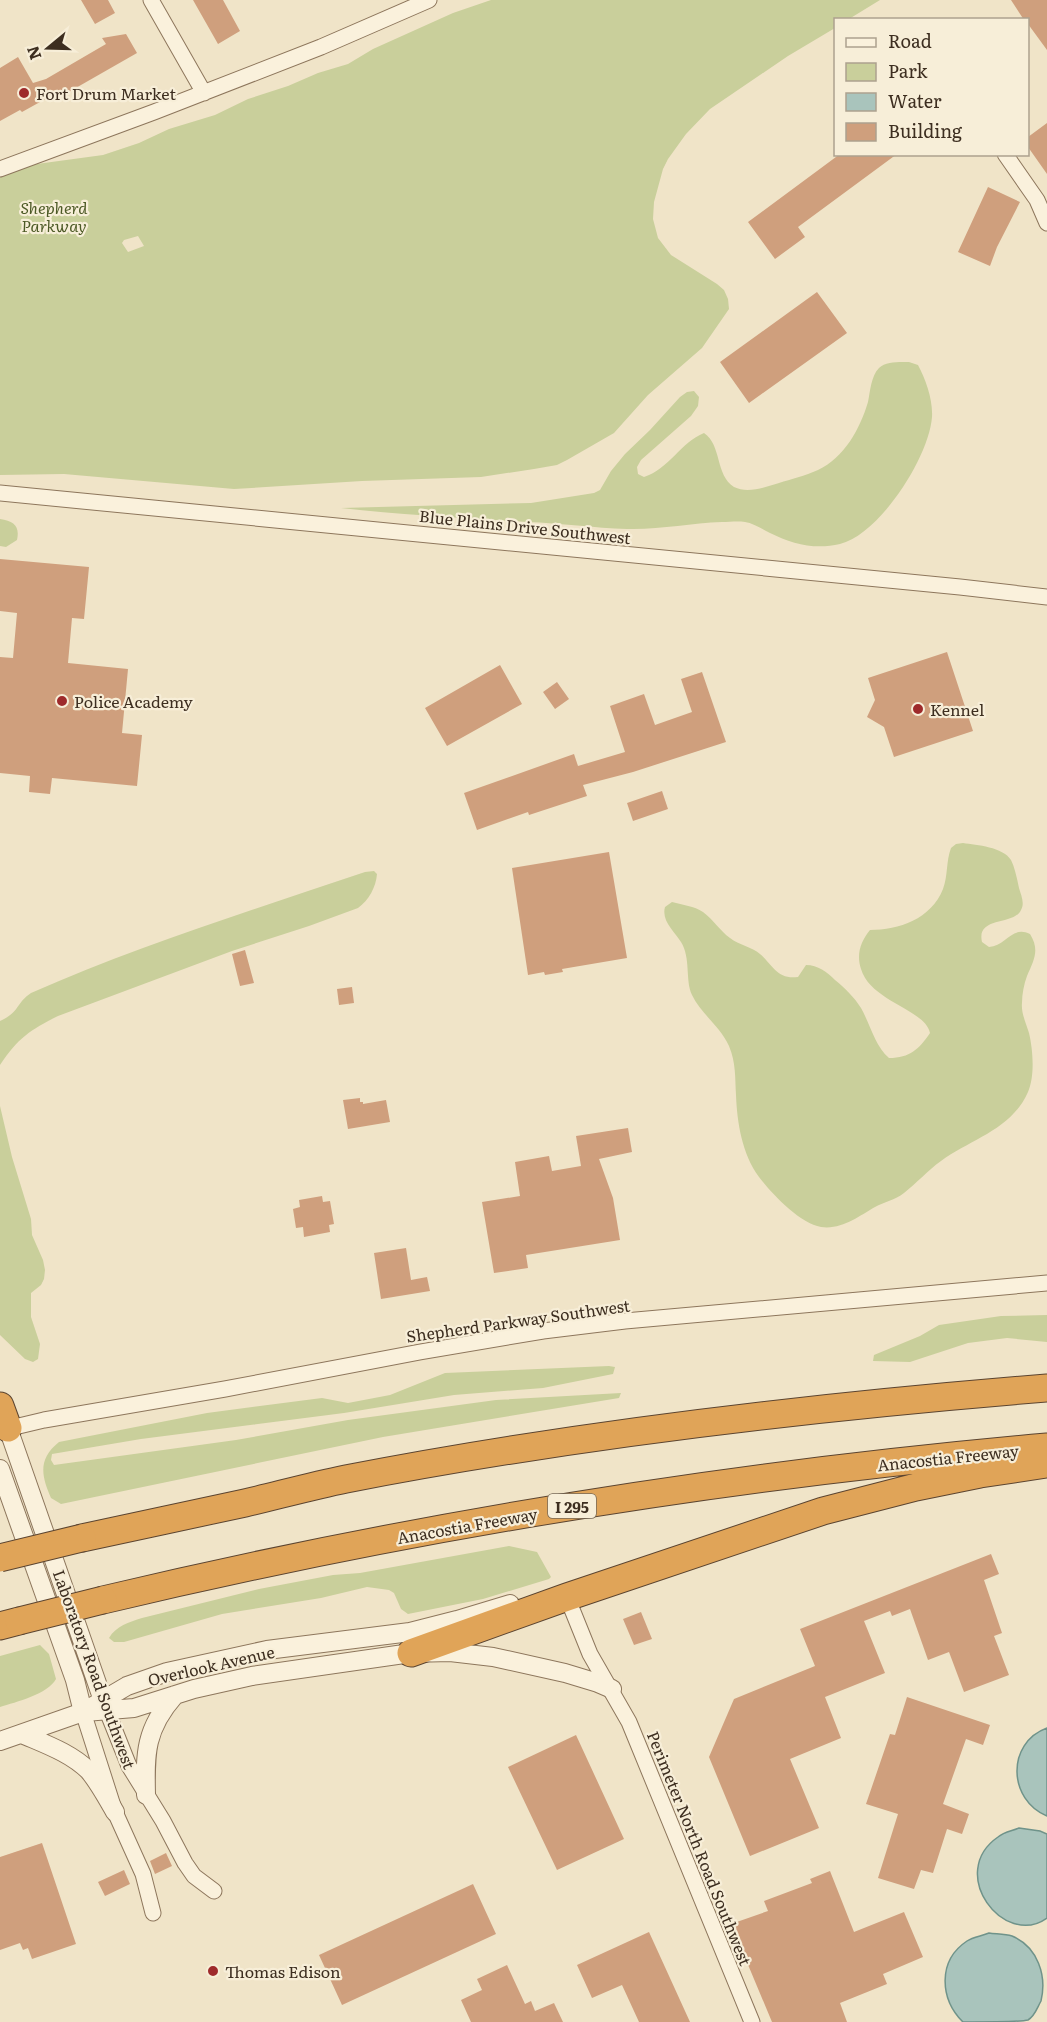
<svg xmlns="http://www.w3.org/2000/svg" width="1047" height="2022" font-family="Literata,serif">
<style>
.green{fill:#c9cf9b;fill-rule:evenodd}
.water{fill:#a9c4bc;stroke:#6f938a;stroke-width:1.5}
.building{fill:#cf9f7d}
.lines{fill:none;stroke-linecap:round;stroke-linejoin:round}
.minor-casing{stroke:#8d765c;stroke-width:17}
.tertiary-casing{stroke:#8d765c;stroke-width:20}
.motorway-casing{stroke:#5b4430;stroke-width:29}
.minor{stroke:#faf1dc;stroke-width:15}
.tertiary{stroke:#faf1dc;stroke-width:18}
.motorway{stroke:#e0a458;stroke-width:27}
.motorway-bridge-casing{stroke:#5b4430;stroke-width:29;stroke-linecap:butt}
.motorway-bridge{stroke:#e0a458;stroke-width:27}
.poi-dot{fill:#9e2a2b;stroke:#f7eed8;stroke-width:2}
.labels{text-anchor:middle;dominant-baseline:central;stroke-width:4.5;stroke-linejoin:round;paint-order:stroke}
.shield{fill:#f7eed8;stroke:#756857;stroke-width:1.5}
.shield-label{font-size:15px;font-weight:bold;fill:#3d2e20}
.poi-label{font-size:16px;fill:#3d2e20;stroke:#f7eed8;text-anchor:start}
.park-label{font-size:16px;font-style:italic;fill:#4d5a26;stroke:#f7eed8}
.street-label{font-size:16px;fill:#3d2e20;stroke:#f7eed8}
</style>
<rect width="100%" height="100%" fill="#f0e4c8"/>
<path class="green" d="M491,0H880L849,19L836,20L835,28L788,56L710,109L686,134L668,159L663,169L654,202L653,219L658,238L671,255L717,284L724,290L728,299L729,309L702,348L648,395L614,433L567,460L557,465L534,469L481,477L362,481L234,489L64,474L0,475V169L103,155L139,143L169,129L215,115L248,99L288,86L318,73L348,64L373,49L453,13ZM138,236L144,246L128,252L122,243L124,240Z
M909,362L918,365C926,380 933,400 932,417C929,457 880,534 840,544C815,550 792,544 770,533C762,529 753,523 745,522C738,521 729,522 722,522C690,523 659,530 627,529C594,528 561,523 527,522C465,518 403,515 341,508L531,503L594,493L600,490L611,471L625,454L650,430L680,397L687,392L694,391L699,397L698,406L691,416L641,460L637,467L638,474L644,477C669,469 681,442 704,433C722,445 715,475 734,487C748,494 765,487 779,483C791,479 805,476 818,470C844,458 860,429 868,402C870,392 871,376 879,368C886,361 900,362 909,362Z
M0,519C14,521 20,526 17,540L6,547L0,546Z
M963,843C977,845 1003,847 1011,860C1015,868 1017,879 1019,888C1021,895 1025,903 1021,910C1014,926 976,916 982,942L989,947C1006,946 1012,925 1030,934C1040,950 1034,960 1027,976C1024,984 1022,994 1022,1003C1021,1013 1026,1023 1029,1033C1033,1050 1035,1076 1028,1092C1012,1129 972,1139 941,1161C928,1170 917,1183 904,1193C895,1200 884,1202 875,1207C859,1216 842,1230 821,1227C800,1224 771,1193 759,1177C742,1154 737,1122 736,1095C735,1077 736,1063 729,1046C720,1026 701,1014 692,995C685,980 691,958 681,942C675,932 661,921 665,907L672,902C683,905 694,906 703,912C714,920 720,931 730,938C739,945 752,947 760,954C772,964 777,980 798,977L806,965C818,965 827,972 835,980C845,988 854,997 861,1008C870,1024 875,1046 889,1058C910,1058 919,1049 930,1033C925,1009 871,1002 861,969C856,954 861,941 870,930C899,930 931,919 943,889C948,876 946,861 951,848L956,844Z
M374,871L377,874C376,887 369,900 358,908L309,926L232,951L58,1016C30,1030 18,1038 0,1065V1021C20,1012 16,1003 31,993C139,945 253,910 365,872Z
M0,1106L12,1157L31,1219L32,1235L43,1260L45,1270L44,1279L41,1285L31,1293V1317L40,1344L38,1359L33,1362L25,1359L0,1335Z
M1047,1315V1342L1007,1338L968,1343L910,1362L873,1361L874,1355L920,1336L939,1325L1001,1316Z
M609,1366L615,1367L613,1374L543,1388L454,1395L344,1413L141,1439L52,1454L51,1460L54,1465L236,1440L348,1420L496,1400L621,1393L619,1398L383,1437L61,1504L51,1498C41,1475 38,1459 59,1442L207,1413L322,1398L348,1403L390,1395L445,1373Z
M509,1546L537,1552L551,1577L549,1579L483,1599L408,1614L401,1609L394,1593L389,1590L367,1587L321,1598L222,1614L124,1642H114L109,1638C116,1626 129,1622 142,1618L259,1589L333,1575L360,1573Z
M40,1645L49,1654L56,1679C48,1694 16,1702 0,1707V1656Z"/>
<path class="water" d="M1047,1728V1816C1008,1800 1006,1743 1047,1728Z
M1019,1828L1040,1831L1047,1834V1918C1004,1949 946,1873 998,1837C1004,1832 1012,1831 1019,1828Z
M989,1933C996,1934 1005,1934 1012,1936C1038,1947 1047,1976 1041,2001C1037,2008 1035,2016 1028,2020C1020,2022 975,2022 963,2022C940,1999 937,1961 967,1941C973,1937 982,1936 989,1933Z"/>
<path class="building" d="M81,0H108L115,13L95,24Z
M193,0H223L240,31L218,44Z
M1011,0H1047V50L1028,24V20H1024Z
M126,34L137,53L60,97L58,92L22,112L20,110L0,121V68L18,57L33,83L46,79L106,44L102,38Z
M1047,123V174L1028,147V137Z
M840,154H897L798,227L805,237L775,259L748,222Z
M988,187L1020,202L997,247L990,266L958,252Z
M817,292L847,333L749,403L720,362Z
M0,559L89,567L84,619L72,618L68,663L128,669L122,733L142,735L137,786L52,778L50,794L29,792L30,776L0,773V657L13,658L17,613L0,611Z
M947,652L973,731L894,757L884,727L867,717L875,700L868,678Z
M500,665L522,704L447,746L425,708Z
M702,672L726,742L633,772L583,785L587,796L529,815L528,812L477,830L464,793L574,754L578,766L625,752L610,706L644,694L655,725L692,712L681,679Z
M557,682L569,699L555,709L543,692Z
M662,791L668,809L633,821L627,803Z
M609,852L627,958L562,969L563,972L545,975L544,972L528,975L512,868Z
M245,950L254,983L240,986L232,954Z
M352,987L354,1003L339,1005L337,989Z
M360,1098V1102H363V1104L386,1100L390,1122L348,1129L343,1100Z
M628,1128L632,1152L599,1159L613,1198L620,1240L526,1255L528,1268L494,1273L482,1202L520,1196L515,1162L549,1156L552,1171L581,1166L576,1136Z
M322,1196L323,1202L330,1201L334,1224L329,1225L330,1232L304,1237L303,1227L296,1228L293,1209L300,1207L299,1200Z
M406,1248L411,1280L427,1277L430,1291L381,1299L374,1253Z
M991,1554L999,1574L984,1580L1002,1633L994,1636L1009,1675L964,1692L949,1652L928,1660L910,1609L892,1616L890,1611L864,1621L885,1673L825,1697L841,1738L790,1759L819,1828L750,1856L709,1757L734,1699L815,1666L800,1629Z
M641,1612L652,1639L634,1645L623,1619Z
M907,1697L990,1725L983,1745L966,1739L943,1804L969,1814L962,1834L947,1829L933,1873L921,1870L914,1889L878,1878L898,1814L866,1804L890,1734L895,1735Z
M576,1735L624,1839L557,1870L508,1767Z
M42,1843L76,1944L32,1959L28,1948L23,1950L20,1943L0,1950V1857Z
M166,1853L172,1866L155,1874L150,1861Z
M124,1870L130,1884L105,1896L98,1882Z
M830,1871L854,1932L904,1912L923,1957L883,1974L887,1984L840,2003L847,2022H772L731,1924L768,1911L764,1901L812,1883L810,1879Z
M473,1884L496,1934L342,2005L319,1955Z
M649,1932L690,2022H639L622,1985L592,1998L577,1965Z
M507,1965L525,2004L531,2001L535,2011L554,2003L563,2022H471L461,2000L482,1990L477,1979Z"/>
<g class="lines">
<g class="minor-casing">
<path id="minor" d="M151,0L204,93
M1005,154L1037,200L1047,223
M0,169L154,112L321,47L429,0
M0,493L960,587L1047,597
M2,1430L44,1420L225,1389L420,1352L543,1331L625,1321L1047,1283
M567,1597L590,1654L629,1722L752,2022
M107,1711L129,1766L163,1821L185,1863L194,1876L214,1891
M83,1712L115,1812L143,1874L153,1913"/>
</g>
<g class="tertiary-casing">
<path id="tertiary" d="M8,1428L106,1709
M0,1469L75,1680L83,1712
M85,1712L134,1708L194,1689L252,1676L411,1653L450,1652L493,1657L565,1673L598,1683L612,1689
M22,1734C45,1744 71,1753 89,1771C99,1783 107,1798 115,1812
M0,1741L83,1712L127,1686L167,1672L267,1650L410,1632L457,1620L510,1604
M146,1795C145,1753 145,1729 175,1695"/>
</g>
<g class="motorway-casing">
<path id="motorway" d="M0,1406L8,1428
M82,1538C136,1526 191,1515 245,1503C279,1495 312,1486 346,1479C577,1434 812,1407 1047,1388
M103,1600C414,1526 729,1475 1047,1447
M0,1626L19,1621
M411,1653L567,1597L823,1511L916,1487L980,1474L1046,1464"/>
</g>
<use href="#minor" class="minor"/>
<use href="#tertiary" class="tertiary"/>
<use href="#motorway" class="motorway"/>
<g class="motorway-bridge-casing">
<path id="motorway-bridge" d="M0,1558L82,1538
M19,1621L103,1600"/>
</g>
<use href="#motorway-bridge" class="motorway-bridge"/>
</g>
<g class="poi-dot">
<circle cx="24" cy="93" r="6"/>
<circle cx="62" cy="701" r="6"/>
<circle cx="918" cy="709" r="6"/>
<circle cx="213" cy="1971" r="6"/>
</g>
<g class="labels">
<rect class="shield" x="548" y="1494" width="48" height="24" rx="4.5"/>
<g class="shield-label">
<text x="572" y="1506">I 295</text>
</g>
<g class="poi-label">
<text x="36" y="93">Fort Drum Market</text>
<text x="74" y="701">Police Academy</text>
<text x="930" y="709">Kennel</text>
<text x="225" y="1971">Thomas Edison</text>
</g>
<g class="park-label">
<text x="54" y="207">Shepherd<tspan x="54" dy="18">Parkway</tspan></text>
</g>
<g class="street-label">
<text transform="translate(525 526) rotate(6)">Blue Plains Drive Southwest</text>
<text transform="translate(518 1320) rotate(-8)">Shepherd Parkway Southwest</text>
<text transform="translate(948 1457) rotate(-6)">Anacostia Freeway</text>
<text transform="translate(467 1525) rotate(-10)">Anacostia Freeway</text>
<text transform="translate(211 1665) rotate(-13)">Overlook Avenue</text>
<text transform="translate(95 1669) rotate(70)">Laboratory Road Southwest</text>
<text transform="translate(700 1848) rotate(68)">Perimeter North Road Southwest</text>
</g>
</g>
<rect x="834" y="18" width="195" height="138" fill="#f7eed8" stroke="#ada18e" stroke-width="1.5"/>
<rect x="846" y="38" width="30" height="9" fill="#faf1dc" stroke="#ada18e" stroke-width="1.5"/>
<text x="888" y="48" font-size="18" fill="#3d2e20">Road</text>
<rect x="846" y="63" width="30" height="18" fill="#c9cf9b" stroke="#ada18e" stroke-width="1.5"/>
<text x="888" y="78" font-size="18" fill="#3d2e20">Park</text>
<rect x="846" y="93" width="30" height="18" fill="#a9c4bc" stroke="#ada18e" stroke-width="1.5"/>
<text x="888" y="108" font-size="18" fill="#3d2e20">Water</text>
<rect x="846" y="123" width="30" height="18" fill="#cf9f7d" stroke="#ada18e" stroke-width="1.5"/>
<text x="888" y="138" font-size="18" fill="#3d2e20">Building</text>
<g transform="translate(48 48) rotate(251)" stroke="#f7eed8" stroke-width="4.5" paint-order="stroke">
<path d="M0-4.5L10 22L0 15L-10 22Z" fill="#3d2e20"/>
<text y="-9" font-size="16" font-weight="bold" text-anchor="middle" fill="#3d2e20">N</text>
</g>
</svg>
